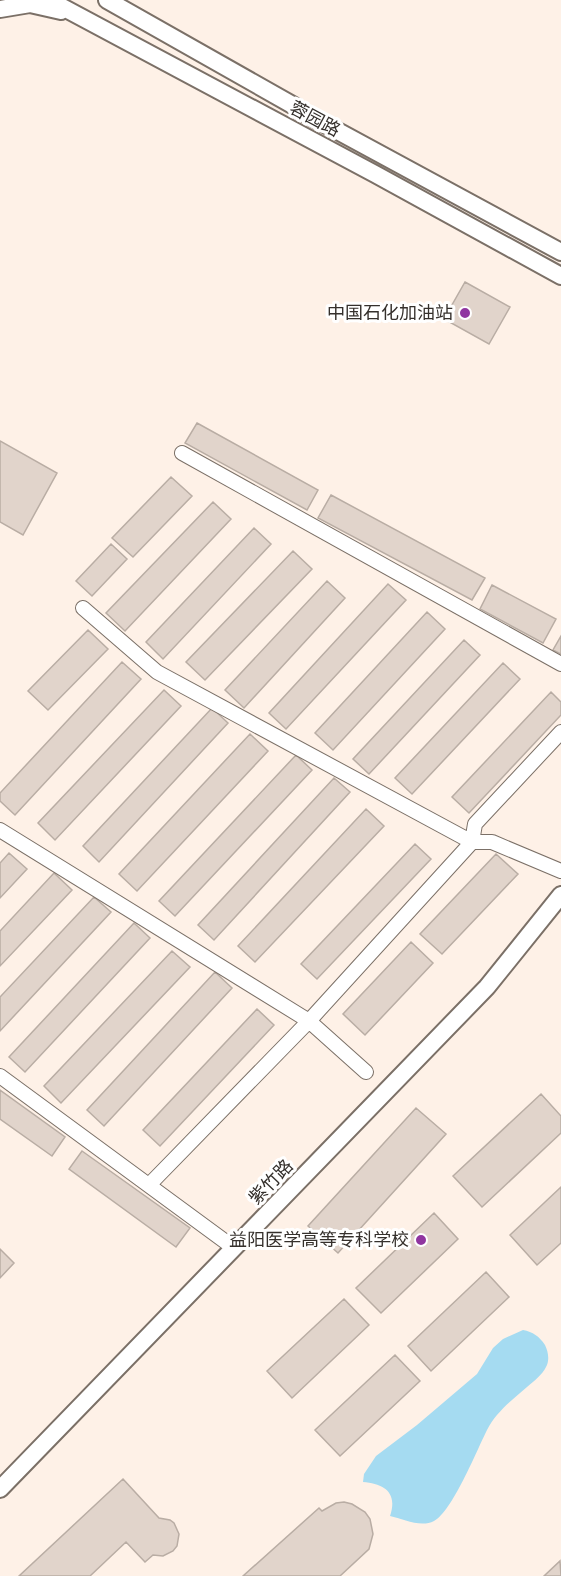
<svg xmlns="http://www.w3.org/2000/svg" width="561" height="1576" font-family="Signika,'Noto Sans SC',sans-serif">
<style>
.water{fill:#a5dbf1}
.building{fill:#e1d4cb;stroke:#b9ada4;stroke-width:1.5}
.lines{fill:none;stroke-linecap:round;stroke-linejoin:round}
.minor-casing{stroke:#7b7067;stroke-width:16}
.tertiary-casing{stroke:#7b7067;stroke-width:20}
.minor{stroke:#fff;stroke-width:14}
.tertiary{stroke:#fff;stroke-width:16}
.poi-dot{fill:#9035a0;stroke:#fff;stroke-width:2}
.labels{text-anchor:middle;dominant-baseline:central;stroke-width:6;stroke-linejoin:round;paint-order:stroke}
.street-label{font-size:18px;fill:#35302c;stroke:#fff}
.poi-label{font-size:18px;fill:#35302c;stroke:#fff;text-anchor:end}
</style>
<rect width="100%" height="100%" fill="#fef1e7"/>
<path class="water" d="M523,1330C533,1332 539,1336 545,1345C548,1351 550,1360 546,1367C542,1375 534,1381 527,1387C512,1400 496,1412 487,1430C477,1450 452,1512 434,1521C421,1528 403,1519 390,1516C398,1492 384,1484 363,1482L364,1474L376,1456L417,1425L477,1374L493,1348L503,1339Z"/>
<path class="building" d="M465,282L510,307L489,344L444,319Z
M197,423L318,490L307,510L185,443Z
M0,441L57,473L23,535L0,522Z
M171,477L192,496L133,557L112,538Z
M331,495L485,578L472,600L318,518Z
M213,502L231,519L125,631L106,613Z
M254,528L271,544L163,659L146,642Z
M111,544L127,559L92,596L76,581Z
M293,551L312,569L205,680L186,662Z
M327,581L345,598L244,708L225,690Z
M388,584L406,600L286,729L269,713Z
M492,585L556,619L543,643L480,609Z
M427,612L445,629L333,750L315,733Z
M88,630L108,649L48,710L28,691Z
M561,636V654L553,650Z
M464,640L480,655L369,774L353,759Z
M122,662L141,679L15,815L0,801V793Z
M503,663L520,679L412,794L395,778Z
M164,690L181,706L55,840L38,823Z
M551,692L561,702V715L469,813L452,797Z
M212,708L228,723L99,862L83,846Z
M250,734L268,751L137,891L119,874Z
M296,755L312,770L175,916L159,901Z
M334,778L350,792L214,940L198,925Z
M366,809L384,826L255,962L238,946Z
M415,844L431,859L317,979L301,964Z
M9,853L27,869L0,898V863Z
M496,854L518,874L442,954L420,934Z
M54,873L72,890L0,966V931Z
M94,897L111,912L0,1031V997Z
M134,923L150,938L25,1072L9,1057Z
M411,942L433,963L365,1035L343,1014Z
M172,951L190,967L61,1103L44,1086Z
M215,972L232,988L104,1126L87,1110Z
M257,1009L274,1025L160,1146L143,1130Z
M0,1090L65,1137L52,1156L0,1119Z
M541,1094L561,1116V1133L482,1207L453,1176Z
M416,1108L446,1134L338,1253L308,1226Z
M82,1151L190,1228L176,1247L69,1169Z
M561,1187V1243L537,1265L510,1235Z
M434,1213L458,1239L381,1313L356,1288Z
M0,1249L14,1263L0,1278Z
M486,1272L509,1297L431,1371L408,1346Z
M344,1299L369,1325L292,1398L267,1371Z
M395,1355L420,1381L340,1456L315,1430Z
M123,1479L159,1518L170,1520L174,1523L179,1534L177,1546L173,1551L163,1556L153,1555L145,1562L126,1542L90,1576H19Z
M344,1502L352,1504L365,1512L370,1519L373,1534L369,1549L340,1576H243L319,1508L322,1511L336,1503Z
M560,1561L561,1576H544Z"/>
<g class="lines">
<g class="minor-casing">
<path id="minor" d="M182,453L561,664
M83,608L157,672L472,842H492L561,871
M0,830L309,1021L366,1072
M0,1076L234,1248
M149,1185L309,1021L472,842L475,824L561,732"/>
</g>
<g class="tertiary-casing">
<path id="tertiary" d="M49,0L375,174L561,276
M107,0L296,107L297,109L561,252
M0,9L30,4L61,11
M0,1489L487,987L561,895"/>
</g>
<use href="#minor" class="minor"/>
<use href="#tertiary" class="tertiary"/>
</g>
<g class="poi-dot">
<circle cx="465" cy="313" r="6"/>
<circle cx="421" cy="1240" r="6"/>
</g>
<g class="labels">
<g class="street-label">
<text transform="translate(315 119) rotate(28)">蓉园路</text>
<text transform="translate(271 1182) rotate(-46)">紫竹路</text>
</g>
<g class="poi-label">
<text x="453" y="313">中国石化加油站</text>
<text x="409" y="1240">益阳医学高等专科学校</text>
</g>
</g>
</svg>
